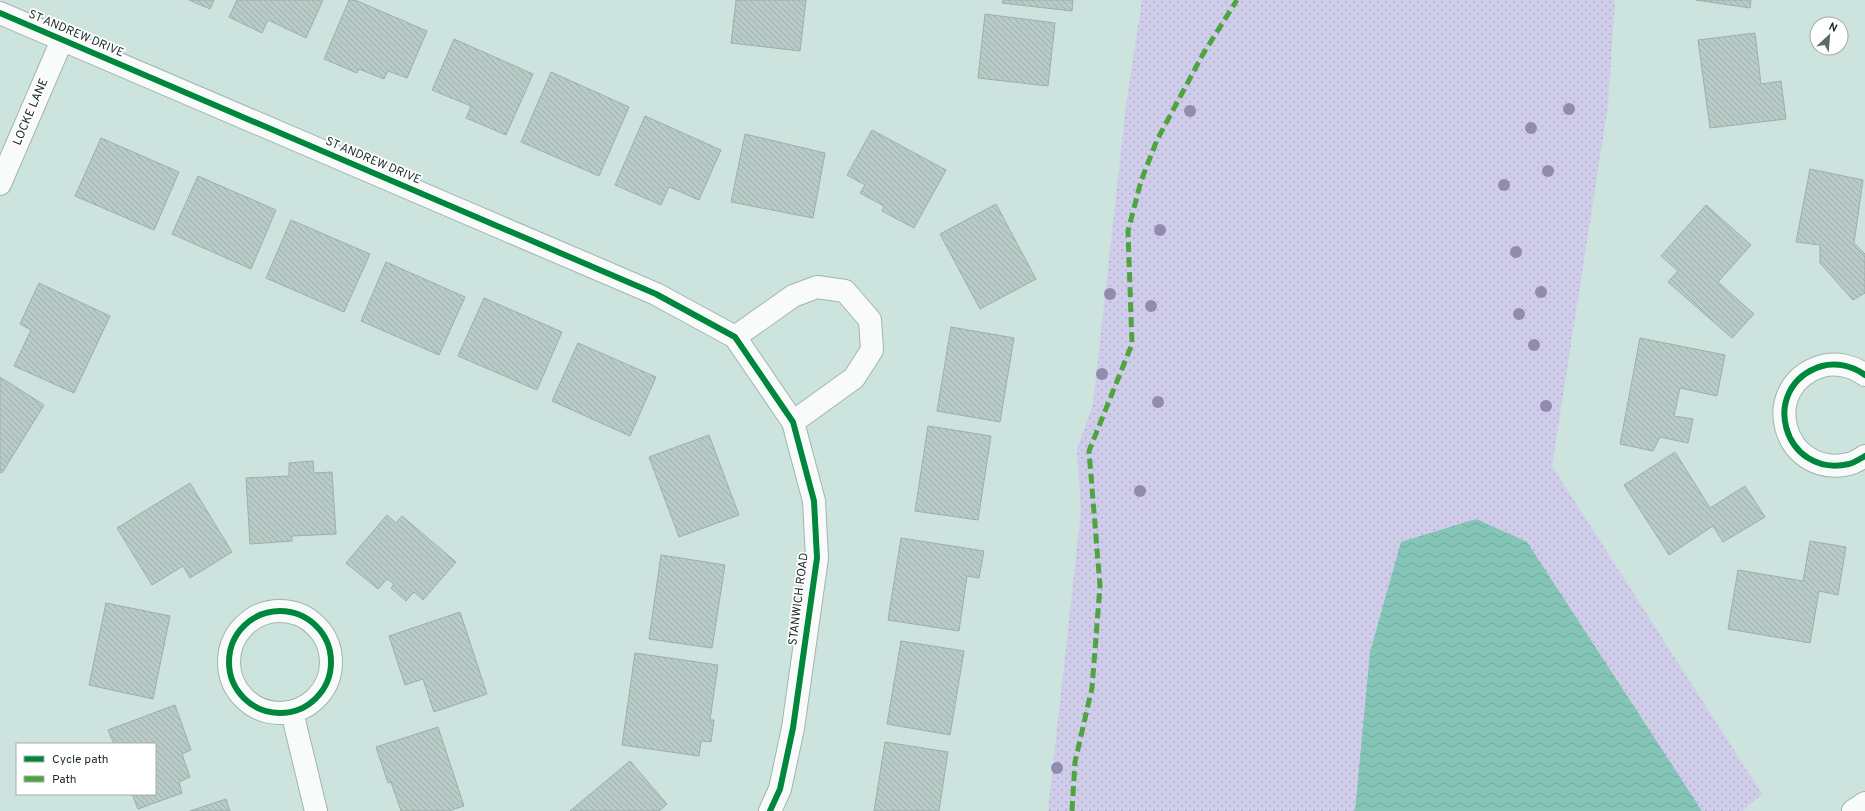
<svg xmlns="http://www.w3.org/2000/svg" width="1865" height="811" font-family="Overpass,sans-serif">
<style>
.grass{fill:url(#grass-dots)}
.water{fill:url(#water-waves)}
.building{fill:url(#building-back-hatch);stroke:#9dafaa}
.lines{fill:none;stroke-linecap:round;stroke-linejoin:round}
.minor-casing{stroke:#a2b4af;stroke-width:24}
.minor{stroke:#f8fbfa;stroke-width:22}
.quiet{stroke:#4fa442;stroke-width:5;stroke-dasharray:10 5;stroke-linecap:butt}
.cycleway-casing{stroke:#fff;stroke-width:8}
.cycleway{stroke:#00873e;stroke-width:6}
.tree{fill:#928baf}
.labels{text-anchor:middle;dominant-baseline:central;stroke-width:3.5;stroke-linejoin:round;paint-order:stroke}
.street-label{font-size:12px;fill:#1c2c28;stroke:#fff}
</style>
<defs>
<pattern id="grass-dots" width="8" height="8" patternUnits="userSpaceOnUse"><rect width="8" height="8" fill="#cfcde9"/><path d="M2 2h.1M6 6h.1" fill="none" stroke="#b1b0c8" stroke-width="1.8" stroke-linecap="round"/></pattern>
<pattern id="water-waves" width="16" height="10" patternUnits="userSpaceOnUse"><rect width="16" height="10" fill="#84c5b8"/><path d="M0 5q4-4 8 0t8 0" fill="none" stroke="#71a99e"/></pattern>
<pattern id="building-back-hatch" width="6" height="6" patternUnits="userSpaceOnUse"><rect width="6" height="6" fill="#b9cbc7"/><path d="M-1 5l2 2M0 0l6 6M5-1l2 2" fill="none" stroke="#9eaeab"/></pattern>
</defs>
<rect width="100%" height="100%" fill="#cde4de"/>
<path class="grass" d="M1142,0H1615L1608,106L1552,466L1762,794L1743,811H1048L1081,511L1077,449L1093,404L1126,106Z"/>
<path class="water" d="M1476,519L1527,542L1702,811H1355L1370,652L1401,542Z"/>
<path class="building" d="M189,0H214L210,9Z
M237,0H323L306,38L268,20L262,33L229,17Z
M349,0H355L427,31L407,78L388,71L384,79L359,69L357,73L324,59Z
M736,0H806L800,51L731,43Z
M1003,0H1073L1072,11L1002,3Z
M1696,0H1751L1750,8Z
M985,14L1055,23L1048,86L978,78Z
M1755,33L1761,84L1781,81L1786,119L1710,128L1698,40Z
M454,39L533,74L506,135L466,118L471,106L432,90Z
M551,72L629,107L599,176L521,142Z
M645,116L721,150L699,200L669,187L661,205L615,185Z
M872,130L946,170L914,228L882,211L884,206L860,193L865,185L847,175Z
M745,134L825,153L813,218L731,202Z
M101,138L179,172L154,230L75,196Z
M1810,169L1863,180L1854,243L1865,254V293L1853,300L1820,263V245L1796,242Z
M198,176L276,210L251,269L172,234Z
M996,204L1036,279L980,309L940,234Z
M1706,205L1751,245L1718,282L1754,314L1732,338L1668,282L1678,271L1661,256Z
M291,220L370,254L344,312L266,278Z
M386,262L465,297L439,355L361,321Z
M39,283L110,316L74,393L14,366L31,330L20,324Z
M484,298L562,332L537,390L458,356Z
M951,327L1014,338L1000,422L937,411Z
M1640,338L1725,355L1717,396L1680,388L1674,416L1693,419L1688,443L1660,437L1653,451L1620,444Z
M578,343L656,377L630,436L552,401Z
M0,377L44,405L2,473L0,472Z
M928,426L991,436L978,520L915,511Z
M709,435L739,515L679,537L649,457Z
M1675,452L1710,508L1745,486L1765,517L1723,542L1713,526L1669,555L1624,485Z
M313,461L314,473L332,472L336,534L292,536V541L250,544L246,478L289,476V463Z
M190,483L232,552L190,578L183,566L152,585L117,528Z
M387,515L396,523L402,516L456,562L423,600L414,592L406,601L391,588L394,584L387,579L378,589L346,563Z
M901,538L984,551L979,578L967,576L959,631L888,620Z
M1810,541L1846,547L1838,595L1819,591L1810,643L1728,629L1738,570L1803,581Z
M661,555L725,565L712,648L649,639Z
M106,603L170,616L153,699L89,685Z
M460,612L487,694L434,712L423,679L405,685L389,636Z
M901,641L964,651L950,735L887,724Z
M635,653L718,665L710,720H714L711,742L701,741L699,756L622,745Z
M175,705L191,750L182,754L190,777L179,782L182,793L138,809L132,794H155V744H114L108,730Z
M438,727L464,806L448,811H401L391,782L388,783L376,747Z
M885,742L948,752L939,811H874Z
M630,761L667,804L659,811H570Z
M226,799L230,811H190Z"/>
<g class="lines">
<g class="minor-casing">
<path id="minor" d="M0,13L656,294L735,337L793,422L814,501L817,558L793,728L780,789L770,811
M0,184L62,40
M735,337L793,296L817,287L845,291L870,320L872,350L854,378L793,422
M1865,375C1853,366 1836,362 1822,366C1757,386 1783,479 1849,464C1854,463 1860,459 1865,456
M229 662a51 51 0 1 1 102 0a51 51 0 1 1-102 0Z
M292,712L316,811
M1853,811L1865,803"/>
</g>
<use href="#minor" class="minor"/>
<path class="quiet" d="M1072,811L1075,762L1092,688L1100,586L1089,451L1132,344L1128,231L1141,181L1157,140L1203,54L1237,0"/>
<g class="cycleway-casing">
<path id="cycleway" d="M0,13L656,294L735,337L793,422L814,501L817,558L793,728L780,789L770,811
M1865,375C1853,366 1836,362 1822,366C1757,386 1783,479 1849,464C1854,463 1860,459 1865,456
M229 662a51 51 0 1 1 102 0a51 51 0 1 1-102 0Z"/>
</g>
<use href="#cycleway" class="cycleway"/>
</g>
<g class="tree">
<circle cx="1569" cy="109" r="6"/>
<circle cx="1190" cy="111" r="6"/>
<circle cx="1531" cy="128" r="6"/>
<circle cx="1548" cy="171" r="6"/>
<circle cx="1504" cy="185" r="6"/>
<circle cx="1160" cy="230" r="6"/>
<circle cx="1516" cy="252" r="6"/>
<circle cx="1541" cy="292" r="6"/>
<circle cx="1110" cy="294" r="6"/>
<circle cx="1151" cy="306" r="6"/>
<circle cx="1519" cy="314" r="6"/>
<circle cx="1534" cy="345" r="6"/>
<circle cx="1102" cy="374" r="6"/>
<circle cx="1158" cy="402" r="6"/>
<circle cx="1546" cy="406" r="6"/>
<circle cx="1140" cy="491" r="6"/>
<circle cx="1057" cy="768" r="6"/>
</g>
<g class="labels">
<g class="street-label">
<text transform="translate(76 34) rotate(23)">ST ANDREW DRIVE</text>
<text transform="translate(31 112) rotate(-67)">LOCKE LANE</text>
<text transform="translate(373 161) rotate(23)">ST ANDREW DRIVE</text>
<text transform="translate(799 599) rotate(-83)">STANWICH ROAD</text>
</g>
</g>
<rect x="16" y="743" width="140" height="52" fill="#ffffff" stroke="#a4aba9"/>
<rect x="24" y="756" width="20" height="6" fill="#00873e" stroke="#a4aba9"/>
<text x="52" y="763" font-size="12" fill="#1c2c28">Cycle path</text>
<rect x="24" y="776" width="20" height="6" fill="#4fa442" stroke="#a4aba9"/>
<text x="52" y="783" font-size="12" fill="#1c2c28">Path</text>
<g transform="translate(1829 36) rotate(26)"><circle r="19" fill="#ffffff" stroke="#a4aba9"/>
<path d="M0-3L7 15L0 10L-7 15Z" fill="#5a6c68"/>
<text y="-6" font-size="11" font-weight="bold" text-anchor="middle" fill="#1c2c28">N</text>
</g>
</svg>
